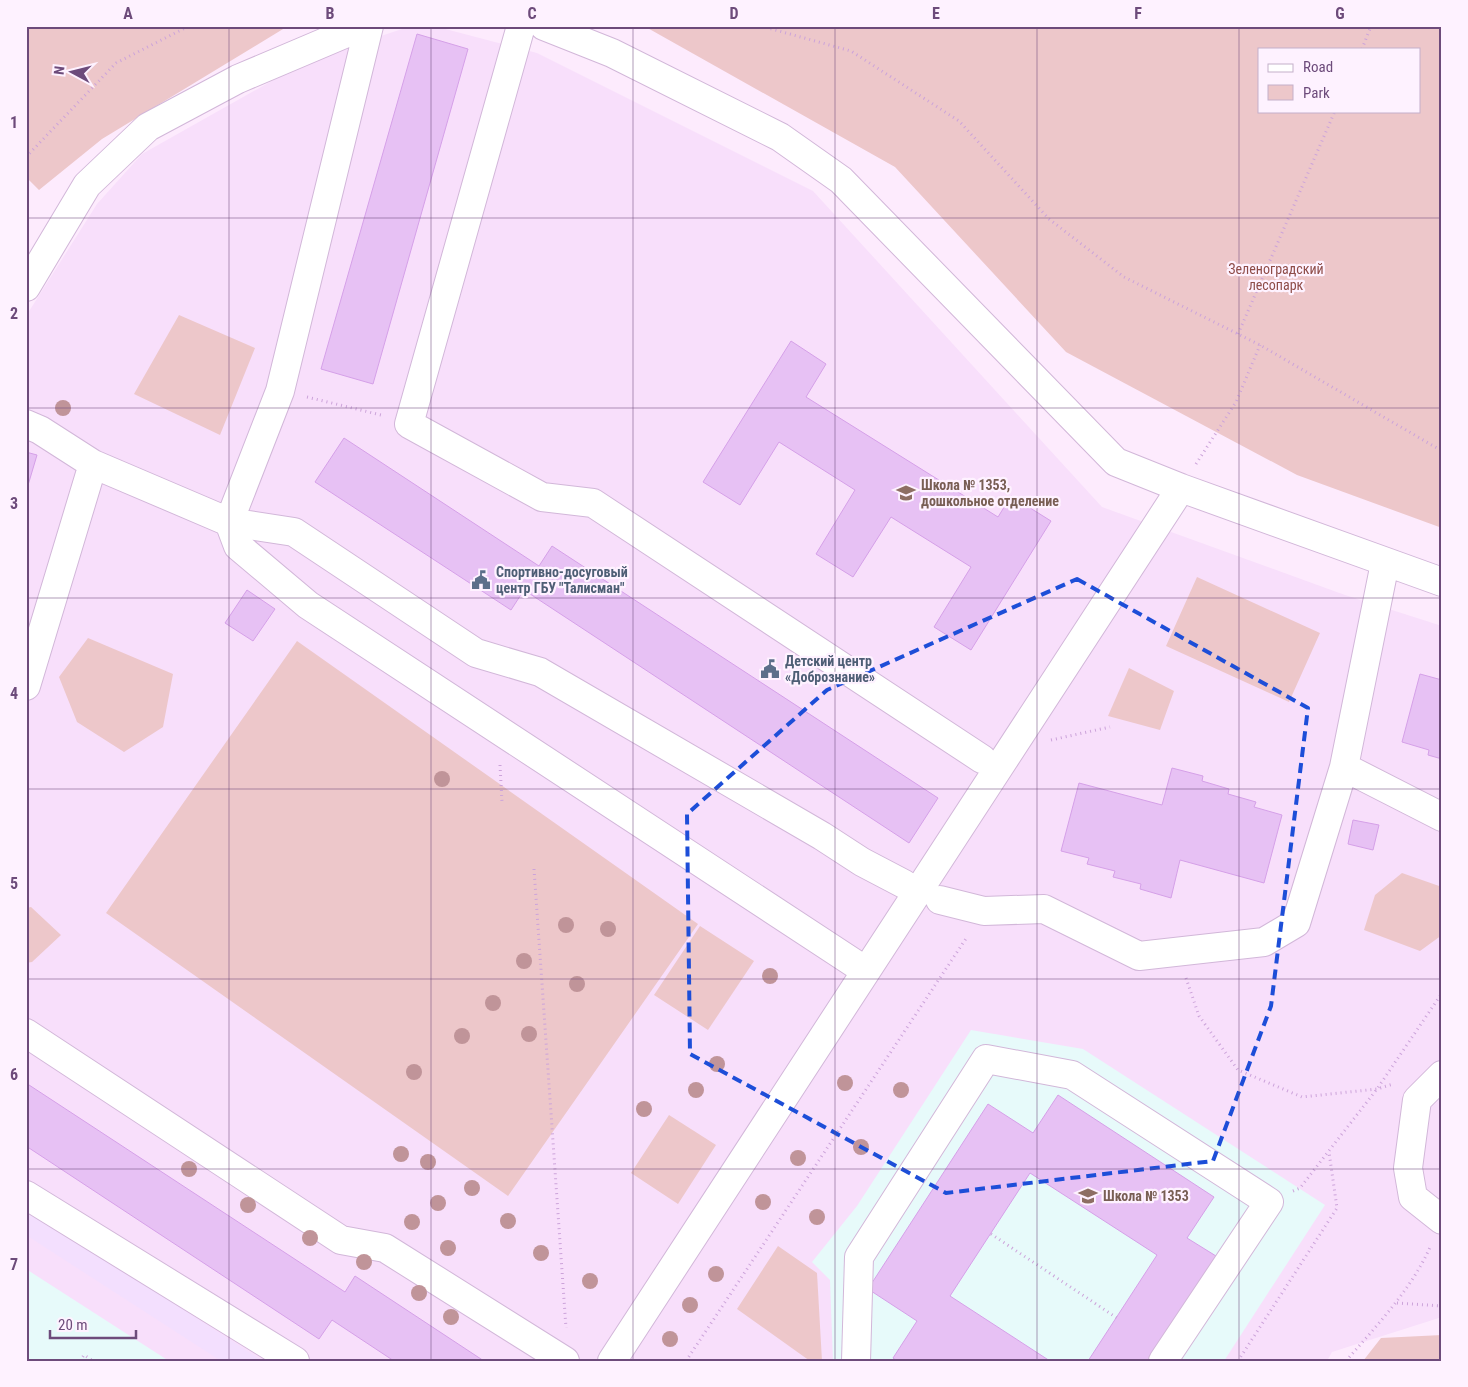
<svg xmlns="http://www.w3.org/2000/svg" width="1468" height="1387" font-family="'Roboto Condensed',sans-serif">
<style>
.residential{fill:#f8dffb}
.commercial{fill:#f3dffe}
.education{fill:#e7fafa}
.green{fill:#edc7ca;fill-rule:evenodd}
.building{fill:#e7c1f4;stroke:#d5a0e8}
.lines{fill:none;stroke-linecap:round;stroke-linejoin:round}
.minor-casing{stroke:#d2b7d9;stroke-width:30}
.path{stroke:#cca3da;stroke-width:3;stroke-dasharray:1 4;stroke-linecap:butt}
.minor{stroke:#fff;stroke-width:28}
.tree{fill:#c09499}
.marked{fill:none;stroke:#1d4ed8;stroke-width:4;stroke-dasharray:10 6;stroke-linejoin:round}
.grid{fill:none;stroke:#6d4b7b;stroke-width:1;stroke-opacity:0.55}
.labels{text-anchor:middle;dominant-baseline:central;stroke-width:4.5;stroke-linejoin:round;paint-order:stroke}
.park-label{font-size:14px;fill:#8e4c48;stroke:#fef2ff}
.education-label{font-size:14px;font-weight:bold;fill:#785e54;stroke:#fef2ff;text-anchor:start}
.service-label{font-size:14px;font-weight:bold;fill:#4e5e75;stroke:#fef2ff;text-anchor:start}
.neatline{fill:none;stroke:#6d4b7b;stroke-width:2}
.grid-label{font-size:16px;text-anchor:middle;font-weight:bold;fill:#6d4b7b}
</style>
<rect width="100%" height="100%" fill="#fdebfd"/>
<path class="residential" d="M411,26H434L537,53L813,191L1102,507L1345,595L1442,626V1317L1332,1352L1327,1361H26V316L97,204L142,154L309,60Z"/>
<path class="commercial" d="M26,1208L263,1361H221L26,1235Z"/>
<path class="education" d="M971,1030L1083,1049L1325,1205L1224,1361H833L830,1280L812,1262L857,1206Z
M26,1269L169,1361H26Z"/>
<path class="green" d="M26,26H288L102,139L39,190L26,177Z
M644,26H1442V528L1297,475L1066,352L895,167ZM1259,49H1419V111H1259Z
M179,315L255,348L220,435L134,394Z
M1197,577L1320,633L1289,702L1166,646Z
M88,638L173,674L163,727L124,752L77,722L59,677Z
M297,641L698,924L508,1196L106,913Z
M1129,668L1174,691L1160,730L1108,716Z
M1402,873L1442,887V935L1420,951L1364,930L1375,895Z
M31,907L61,935L32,962L26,963V908Z
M700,926L754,961L708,1030L654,995Z
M669,1115L716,1145L678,1204L631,1173Z
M778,1246L817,1273L822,1361H810L737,1309Z
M1442,1335V1361H1363L1381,1338Z"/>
<path class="building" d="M417,34L468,49L373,384L321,369Z
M791,341L826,364L806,397L998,517L1011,496L1051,521L971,650L934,627L971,567L891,517L853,577L816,554L855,490L779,442L740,505L703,482Z
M344,438L539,566L552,546L938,798L909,843L524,590L511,610L315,482Z
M26,452L37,455L26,492Z
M247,590L275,609L253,641L225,623Z
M1420,674L1442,680V759L1428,755L1429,750L1402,742Z
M1172,768L1203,776L1202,781L1229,789L1228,794L1256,802L1254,807L1282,815L1264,883L1180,860L1171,898L1140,889L1141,884L1113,877L1115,871L1087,864L1089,858L1061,851L1079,783L1162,805Z
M1353,820L1379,825L1373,850L1348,844Z
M26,1083L345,1292L355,1276L484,1361H394L332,1320L319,1339L26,1146Z
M1058,1095L1214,1197L1187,1238L1216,1256L1148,1361H1088L1157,1255L1030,1173L950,1296L1050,1361H897L893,1358L917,1321L868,1289L988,1104L1033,1133Z"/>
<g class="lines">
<g class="minor-casing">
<path id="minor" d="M369,26L280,391L229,522L238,546L308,605L866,971
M521,26L409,424L542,497L593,503L982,759
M544,26L612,53L780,137L841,180L1116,462L1181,488L1442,582
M26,287L87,185L148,127L238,79L363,26
M26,424L40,430L93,464L229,522L294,532L476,653L540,672L822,836L862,862L904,884
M26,686L93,464
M1344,767L1442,817
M940,900L984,911L1044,909L1139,956L1264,942L1296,923L1344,767L1385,563
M26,1033L341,1240L385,1248L565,1361
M1442,1075L1417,1100L1408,1168L1413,1197L1442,1220
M26,1195L295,1361
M612,1361L1181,488
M856,1361L859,1257L986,1059L1072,1075L1269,1202L1163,1361"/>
</g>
<path class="path" d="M761,26L851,51L959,121L1049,219L1124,277L1260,345L1442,451
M1362,49L1371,26
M26,157L116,63L189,26
M1238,334L1335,111
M307,397L381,415
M1196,464L1236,402L1260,345
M1051,740L1110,727
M500,765L502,802
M534,869L566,1328
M1186,978L1199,1016L1238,1070L1302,1097L1377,1089L1393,1084
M1293,1191L1300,1188L1377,1089L1442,993
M991,1234L1117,1318
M1397,1303L1442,1306
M80,1361L84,1355L93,1361
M686,1361L967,937
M1238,1361L1337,1208L1329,1152
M1346,1361C1377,1325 1412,1289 1431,1245"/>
<use href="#minor" class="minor"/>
</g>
<g class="tree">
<circle cx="63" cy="408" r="8"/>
<circle cx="442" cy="779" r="8"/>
<circle cx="566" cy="925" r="8"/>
<circle cx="608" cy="929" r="8"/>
<circle cx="524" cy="961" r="8"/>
<circle cx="770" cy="976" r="8"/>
<circle cx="577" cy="984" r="8"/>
<circle cx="493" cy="1003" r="8"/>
<circle cx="529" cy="1034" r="8"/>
<circle cx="462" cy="1036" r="8"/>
<circle cx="717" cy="1064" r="8"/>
<circle cx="414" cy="1072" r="8"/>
<circle cx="845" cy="1083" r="8"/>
<circle cx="696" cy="1090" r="8"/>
<circle cx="901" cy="1090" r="8"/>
<circle cx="644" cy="1109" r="8"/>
<circle cx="861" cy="1147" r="8"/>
<circle cx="401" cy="1154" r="8"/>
<circle cx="798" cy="1158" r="8"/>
<circle cx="428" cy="1162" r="8"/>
<circle cx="189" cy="1169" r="8"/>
<circle cx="472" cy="1188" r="8"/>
<circle cx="763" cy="1202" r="8"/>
<circle cx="438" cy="1203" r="8"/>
<circle cx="248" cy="1205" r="8"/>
<circle cx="817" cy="1217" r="8"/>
<circle cx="508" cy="1221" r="8"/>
<circle cx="412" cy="1222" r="8"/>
<circle cx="310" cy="1238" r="8"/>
<circle cx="448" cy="1248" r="8"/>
<circle cx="541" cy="1253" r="8"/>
<circle cx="364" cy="1262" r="8"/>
<circle cx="716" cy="1274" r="8"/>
<circle cx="590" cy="1281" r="8"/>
<circle cx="419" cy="1293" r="8"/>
<circle cx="690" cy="1305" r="8"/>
<circle cx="451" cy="1317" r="8"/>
<circle cx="670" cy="1339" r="8"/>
</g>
<path class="marked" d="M1077,579L1308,708L1271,1006L1213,1161L946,1193L690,1054L687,814L827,690Z"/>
<path class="grid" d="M229,26V1361M431,26V1361M633,26V1361M835,26V1361M1037,26V1361M1239,26V1361M26,218H1442M26,408H1442M26,598H1442M26,789H1442M26,979H1442M26,1169H1442"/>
<defs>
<g id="school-bare" transform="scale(1.5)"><path d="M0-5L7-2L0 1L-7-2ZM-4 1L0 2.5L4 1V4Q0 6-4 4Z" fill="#8d6e63" stroke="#fef2ff" stroke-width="2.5" paint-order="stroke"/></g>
<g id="civic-bare" transform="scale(1.5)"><path d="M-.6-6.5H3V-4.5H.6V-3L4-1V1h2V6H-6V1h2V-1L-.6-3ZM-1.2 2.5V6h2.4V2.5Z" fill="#5c6f8a" stroke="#fef2ff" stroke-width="2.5" paint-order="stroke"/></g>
</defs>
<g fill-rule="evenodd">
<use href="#school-bare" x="906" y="493"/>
<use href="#civic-bare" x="481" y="580"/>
<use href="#civic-bare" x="770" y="669"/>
<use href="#school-bare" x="1088" y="1196"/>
</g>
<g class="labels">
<g class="park-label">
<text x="1276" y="269">Зеленоградский<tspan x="1276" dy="16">лесопарк</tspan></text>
</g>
<g class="education-label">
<text x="921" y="485">Школа № 1353,<tspan x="921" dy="16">дошкольное отделение</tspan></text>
<text x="1103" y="1196">Школа № 1353</text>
</g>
<g class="service-label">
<text x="496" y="572">Спортивно-досуговый<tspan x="496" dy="16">центр ГБУ "Талисман"</tspan></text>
<text x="785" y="661">Детский центр<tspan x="785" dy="16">«Добрознание»</tspan></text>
</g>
</g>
<rect width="1468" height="1387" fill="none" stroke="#fef2ff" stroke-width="55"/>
<rect x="1258" y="48" width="162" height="65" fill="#fef2ff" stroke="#c4afca"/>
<rect x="1268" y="64" width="25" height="8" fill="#ffffff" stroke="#c4afca"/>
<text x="1303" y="72" font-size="15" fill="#6d4b7b">Road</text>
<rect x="1268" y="85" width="25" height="15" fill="#edc7ca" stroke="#c4afca"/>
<text x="1303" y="98" font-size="15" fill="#6d4b7b">Park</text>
<g transform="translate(72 72) rotate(277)" stroke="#fef2ff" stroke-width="4" paint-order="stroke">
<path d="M0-4L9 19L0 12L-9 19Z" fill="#6d4b7b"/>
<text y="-8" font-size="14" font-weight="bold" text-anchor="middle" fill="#6d4b7b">N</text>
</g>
<path d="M50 1330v8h86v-8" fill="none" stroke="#6d4b7b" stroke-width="2.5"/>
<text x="58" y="1330" font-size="15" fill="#6d4b7b" stroke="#fef2ff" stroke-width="4" paint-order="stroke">20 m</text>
<rect x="28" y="28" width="1412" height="1332" class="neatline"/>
<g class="grid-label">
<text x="128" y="19">A</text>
<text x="330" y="19">B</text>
<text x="532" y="19">C</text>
<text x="734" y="19">D</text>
<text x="936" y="19">E</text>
<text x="1138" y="19">F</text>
<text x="1340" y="19">G</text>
<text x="14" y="128">1</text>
<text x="14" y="319">2</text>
<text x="14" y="509">3</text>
<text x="14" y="699">4</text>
<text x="14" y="889">5</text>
<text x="14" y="1080">6</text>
<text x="14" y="1270">7</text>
</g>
</svg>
